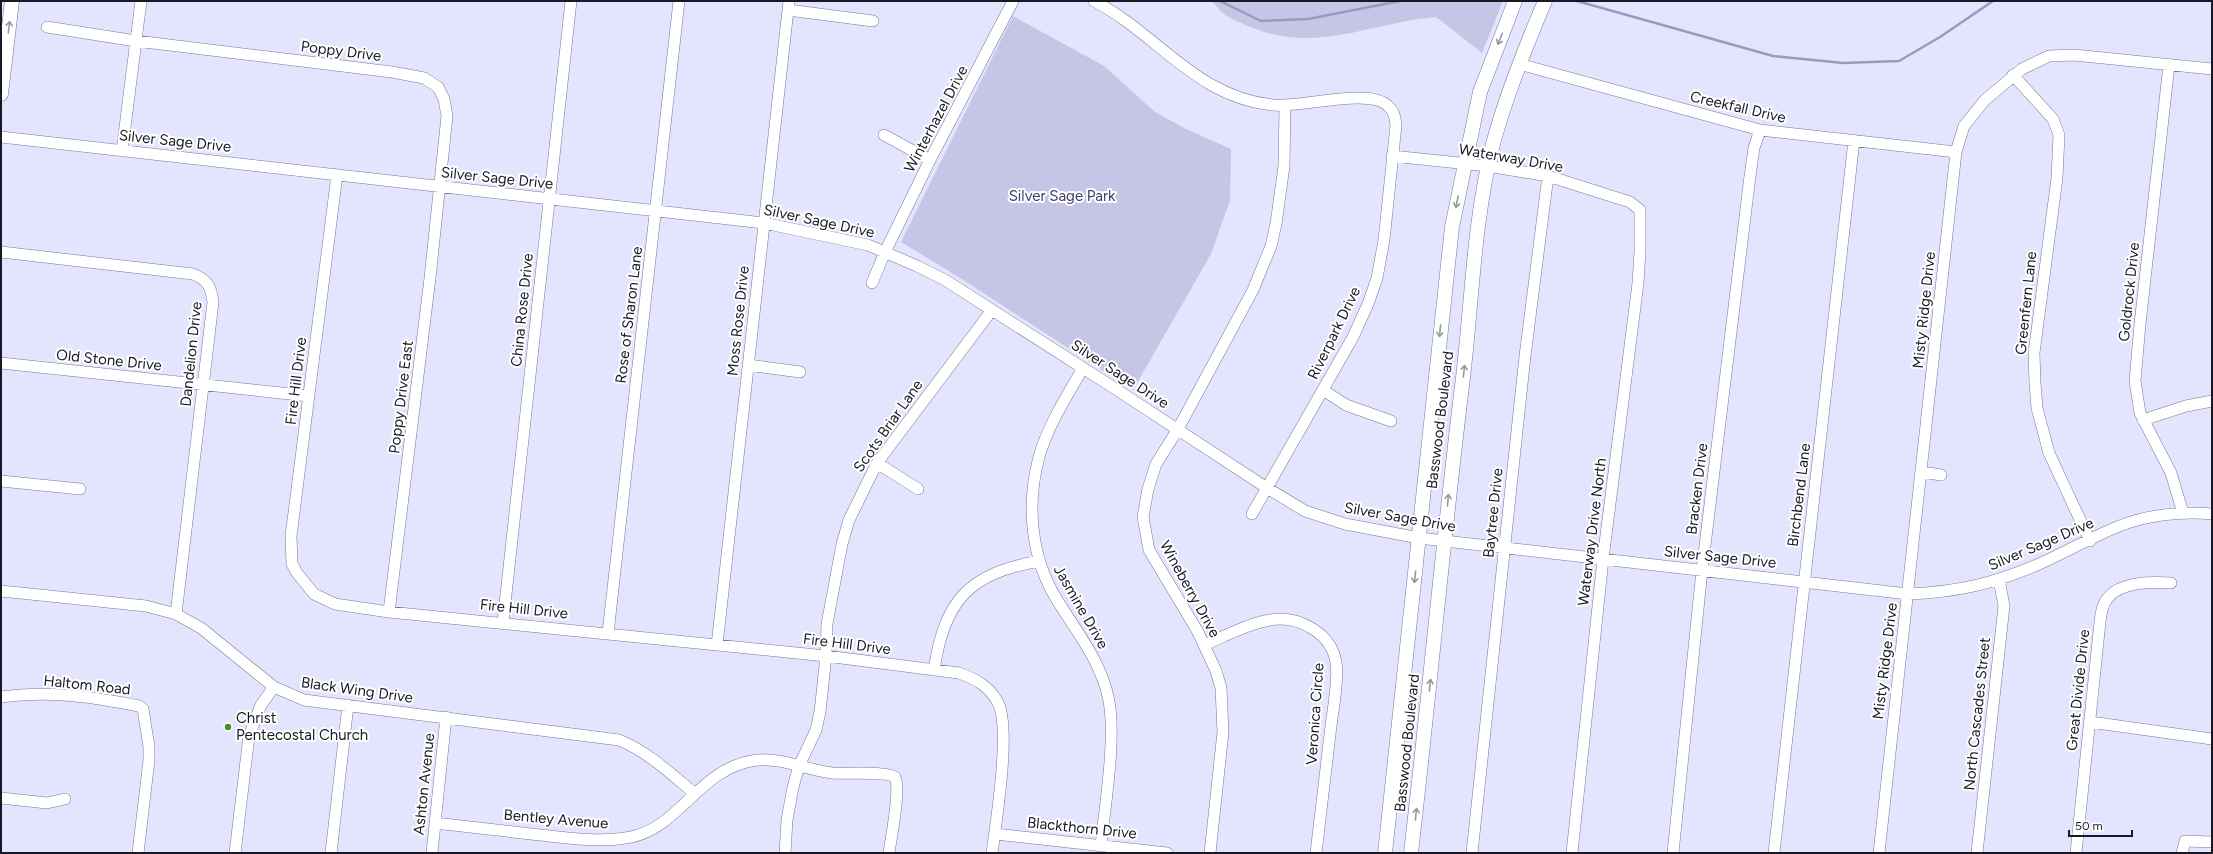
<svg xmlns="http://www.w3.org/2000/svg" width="2213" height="854" font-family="Figtree,sans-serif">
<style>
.green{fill:#c5c5e6}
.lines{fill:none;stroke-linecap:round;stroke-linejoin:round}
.stream{stroke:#9a9bba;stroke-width:2.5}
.minor-casing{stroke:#787895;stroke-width:12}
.major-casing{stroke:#787895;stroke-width:15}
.minor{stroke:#fff;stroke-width:11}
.major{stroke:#fff;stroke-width:14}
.oneway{stroke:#98989d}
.poi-dot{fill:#528b27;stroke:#fff;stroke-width:1.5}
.labels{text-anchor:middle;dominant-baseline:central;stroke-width:4;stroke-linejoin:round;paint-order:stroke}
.street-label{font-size:15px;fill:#191925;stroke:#fff}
.park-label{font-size:15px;fill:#403e6b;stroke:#fff}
.poi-label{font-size:15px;fill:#191925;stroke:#fff;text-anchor:start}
</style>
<rect width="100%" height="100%" fill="#e3e4fe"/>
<path class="green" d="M1212,1H1503L1482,53L1436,17C1368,23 1316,55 1248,26C1230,18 1224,17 1212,1Z
M1013,16L1104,66L1155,112L1186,129L1231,149L1230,200L1211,254L1133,390L957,276L901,242Z"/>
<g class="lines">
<path class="stream" d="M1220,1L1261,21L1308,19L1400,1
M1577,1L1773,56L1843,63L1899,61L1940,37L1993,1"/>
<g class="minor-casing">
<path id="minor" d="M1094,1C1158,34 1195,97 1273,105C1301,108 1370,87 1388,106C1394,111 1395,117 1396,125L1384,240L1377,278L1368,304L1353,337L1252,514
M788,10L873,21
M47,27L136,41L392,72L424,78L438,87L444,99L447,116L430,278L389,612
M1519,64L1760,130L1956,152
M2169,65L2140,324L2135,381L2140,413L2171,473L2183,513
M2013,75L2053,119L2059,135L2057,178L2034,353L2035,383L2037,408L2049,453L2090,541
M884,135L930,160
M1,137L764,223L868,245L917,266L945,280L1111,386L1267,488L1305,511L1345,524L1419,538L1908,594C1957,592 1992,584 2037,565C2064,553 2090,538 2117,527C2145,515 2182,511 2212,514
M122,151L141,1
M1392,156L1488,166L1548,176L1630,202L1640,210V251L1638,283L1603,559L1572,853
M337,175L291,536L292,564L297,573L314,594L335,604L389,612L826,656L959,673C975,679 988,685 997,701C1012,725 996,822 992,853
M1,252L193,274C208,280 211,287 213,302L176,614
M872,283L885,252L930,160L1013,1
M1,363L309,396
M748,365L800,372
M1083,368C1067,396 1048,425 1039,457C1026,505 1031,558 1057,600C1077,632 1102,663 1109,701C1116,741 1105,804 1101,846
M1323,390L1346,405L1391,421
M2143,420L2186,406L2212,401
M877,463L918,489
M1922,472L1941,475
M1,481L80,489
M1,591L146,606L176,614L201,628L274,687L304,700L619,740C648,752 670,773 694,793
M503,622L571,1
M608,633L679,1
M717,645L789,1
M1204,645C1225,636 1247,624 1270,620C1298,615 1332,633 1336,663C1339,679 1333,709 1331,726C1326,769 1321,811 1316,853
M934,670C945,599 969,574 1039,561
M1,697C48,690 93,697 139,706L143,709L149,747V760L138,853
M2090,722L2212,739
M1,798L47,803L65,799
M435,823C470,827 505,831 540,835C570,838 601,843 631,837C681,827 700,766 758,760C783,758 807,770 832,773C844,774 888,771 895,777C901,790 891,837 889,853
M995,834L1167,853
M235,853L249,736L261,705L274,687
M331,853L348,705
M432,853L446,717
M785,853L787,820L793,787L799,766L816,730L820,712L826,656L827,624L842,544L849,520L877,463L992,310
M1210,853L1223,732L1221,688L1216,671L1198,632L1149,550L1143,517L1148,489L1156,464L1178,429L1253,290L1271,246L1276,224L1284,166L1285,105
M1472,853L1525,356L1548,176
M1673,853L1702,570L1750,176L1754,148L1760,130
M1774,853L1854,140
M1879,853L1956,152L1964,126L1985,100L2022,69L2049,56L2074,55L2212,69
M1977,853L2004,606L1999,579
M2076,853L2100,622C2101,614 2102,605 2107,599C2120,581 2152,582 2171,583
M2182,853L2185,841L2212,842"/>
</g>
<g class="major-casing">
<path id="major" d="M1,94L12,1
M1385,853L1452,227L1480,92L1515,1
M1411,853C1429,697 1443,541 1462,386C1472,306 1473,223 1493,144C1506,95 1525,48 1545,1"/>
</g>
<use href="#minor" class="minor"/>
<use href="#major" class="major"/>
</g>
<defs><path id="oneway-shaft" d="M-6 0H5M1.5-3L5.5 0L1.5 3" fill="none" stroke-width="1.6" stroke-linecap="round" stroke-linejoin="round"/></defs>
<g class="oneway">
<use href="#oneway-shaft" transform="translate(9 27) rotate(-83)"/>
<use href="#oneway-shaft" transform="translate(1500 39) rotate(112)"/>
<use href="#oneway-shaft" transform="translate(1457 202) rotate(101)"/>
<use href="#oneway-shaft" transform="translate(1440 331) rotate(96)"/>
<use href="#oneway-shaft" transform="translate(1464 371) rotate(-83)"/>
<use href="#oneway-shaft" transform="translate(1448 500) rotate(-85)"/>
<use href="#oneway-shaft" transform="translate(1415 577) rotate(96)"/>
<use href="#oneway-shaft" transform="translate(1430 685) rotate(-84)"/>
<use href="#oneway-shaft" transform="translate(1416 814) rotate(-84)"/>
</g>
<circle class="poi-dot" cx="228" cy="727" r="4"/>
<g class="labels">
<g class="street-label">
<text transform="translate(341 51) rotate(7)">Poppy Drive</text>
<text transform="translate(1738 107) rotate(13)">Creekfall Drive</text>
<text transform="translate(936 119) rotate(-62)">Winterhazel Drive</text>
<text transform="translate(175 141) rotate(6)">Silver Sage Drive</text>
<text transform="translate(1511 158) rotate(10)">Waterway Drive</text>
<text transform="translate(497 178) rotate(6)">Silver Sage Drive</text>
<text transform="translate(819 221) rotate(12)">Silver Sage Drive</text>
<text transform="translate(2129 292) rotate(-84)">Goldrock Drive</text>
<text transform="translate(2026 303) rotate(-84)">Greenfern Lane</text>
<text transform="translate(522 310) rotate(-84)">China Rose Drive</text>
<text transform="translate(1924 310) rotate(-84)">Misty Ridge Drive</text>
<text transform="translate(629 315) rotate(-83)">Rose of Sharon Lane</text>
<text transform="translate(738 321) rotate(-84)">Moss Rose Drive</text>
<text transform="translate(1334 333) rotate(-64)">Riverpark Drive</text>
<text transform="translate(191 354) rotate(-84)">Dandelion Drive</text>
<text transform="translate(109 360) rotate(6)">Old Stone Drive</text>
<text transform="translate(1120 374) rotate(33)">Silver Sage Drive</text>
<text transform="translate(296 381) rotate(-83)">Fire Hill Drive</text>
<text transform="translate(401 397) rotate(-83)">Poppy Drive East</text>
<text transform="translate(1440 420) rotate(-83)">Basswood Boulevard</text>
<text transform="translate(888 426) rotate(-55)">Scots Briar Lane</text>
<text transform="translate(1697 489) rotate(-83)">Bracken Drive</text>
<text transform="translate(1799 495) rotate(-83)">Birchbend Lane</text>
<text transform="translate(1493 513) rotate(-84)">Baytree Drive</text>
<text transform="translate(1400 517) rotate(10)">Silver Sage Drive</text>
<text transform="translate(1592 532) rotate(-83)">Waterway Drive North</text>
<text transform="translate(2041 544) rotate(-23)">Silver Sage Drive</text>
<text transform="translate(1720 557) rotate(6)">Silver Sage Drive</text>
<text transform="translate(1190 589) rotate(61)">Wineberry Drive</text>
<text transform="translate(1081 607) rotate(60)">Jasmine Drive</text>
<text transform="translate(524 609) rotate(6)">Fire Hill Drive</text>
<text transform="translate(847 644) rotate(7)">Fire Hill Drive</text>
<text transform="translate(1885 661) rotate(-83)">Misty Ridge Drive</text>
<text transform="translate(87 685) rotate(6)">Haltom Road</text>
<text transform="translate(357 690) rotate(8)">Black Wing Drive</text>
<text transform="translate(2078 690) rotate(-84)">Great Divide Drive</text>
<text transform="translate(1315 714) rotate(-86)">Veronica Circle</text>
<text transform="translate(1977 714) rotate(-84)">North Cascades Street</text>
<text transform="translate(1407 743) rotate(-84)">Basswood Boulevard</text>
<text transform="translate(424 784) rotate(-84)">Ashton Avenue</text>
<text transform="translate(556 819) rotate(5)">Bentley Avenue</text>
<text transform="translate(1082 828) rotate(6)">Blackthorn Drive</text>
</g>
<g class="park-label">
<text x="1062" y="196">Silver Sage Park</text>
</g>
<g class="poi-label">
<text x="236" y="718">Christ<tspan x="236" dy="17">Pentecostal Church</tspan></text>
</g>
</g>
<rect width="2213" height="854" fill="none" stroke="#191925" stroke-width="4"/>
<path d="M2069 830v6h63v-6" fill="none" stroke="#191925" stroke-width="2"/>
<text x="2075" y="830" font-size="12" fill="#191925" stroke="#ffffff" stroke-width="3" paint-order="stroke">50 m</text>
</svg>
